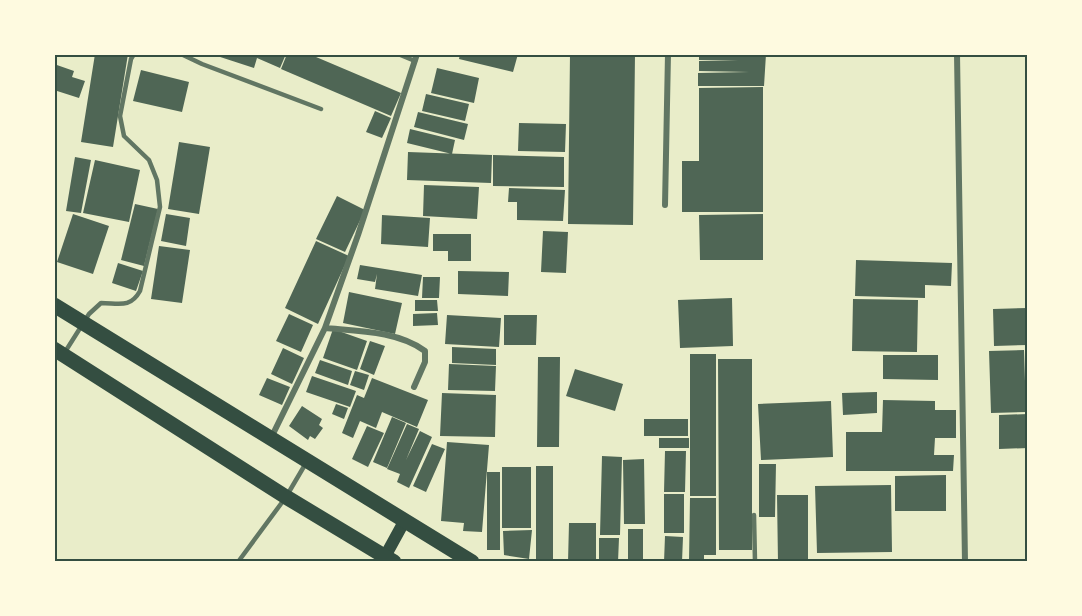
<svg xmlns="http://www.w3.org/2000/svg" width="1082" height="616" font-family="'Fira Sans Condensed',sans-serif">
<style>
.building{fill:#4f6655}
.lines{fill:none;stroke-linecap:round;stroke-linejoin:round}
.service{stroke:#617663;stroke-width:4.5}
.minor{stroke:#617663;stroke-width:6}
.secondary{stroke:#344e41;stroke-width:12}
.primary{stroke:#344e41;stroke-width:15}
.neatline{fill:none;stroke:#344e41;stroke-width:2}
</style>
<rect width="100%" height="100%" fill="#e9edc9"/>
<path class="building" d="M95,54H128L113,147L81,142Z
M211,54H286L280,68L257,58L254,68Z
M287,54H309L401,93L391,116L281,69Z
M460,54H518L513,72L459,59Z
M570,54H635L633,225L568,224Z
M699,54H766L764,86H698V73L749,72L699,71V61H738L699,60Z
M54,64L74,71L72,77L85,81L79,98L54,90Z
M437,68L479,78L474,103L431,93Z
M141,70L189,82L182,112L133,101Z
M763,87V212H682V161H699V88Z
M426,94L469,104L465,121L422,111Z
M375,111L391,118L382,138L366,132Z
M418,112L468,124L464,140L414,127Z
M519,123L566,124L565,152L518,151Z
M410,129L455,140L452,154L407,143Z
M179,142L210,147L199,214L168,209Z
M408,152L492,155L491,183L407,180Z
M493,155L564,157V187L493,186Z
M75,157L91,160L81,213L66,211Z
M95,160L140,170L129,222L83,213Z
M424,185L479,187L477,219L423,216Z
M509,188L565,190L563,221L517,220V202H508Z
M337,196L365,210L345,252L316,239Z
M135,204L158,209L144,266L121,260Z
M73,214L109,226L93,274L57,262Z
M166,214L190,218L186,246L161,241Z
M763,214V260H700L699,215Z
M382,215L430,218L428,247L381,244Z
M543,231L568,232L566,273L541,272Z
M433,234H471V261H448V251H433Z
M316,241L349,256L318,324L285,308Z
M159,246L190,250L182,303L151,299Z
M856,260L952,263L951,286L925,285V298L855,296Z
M118,263L143,271L136,291L112,283Z
M360,265L422,275L418,296L375,289L377,274L375,282L357,279Z
M458,271L509,272L508,296L458,294Z
M423,277H440L439,298H422Z
M349,292L402,303L395,334L343,323Z
M732,298L733,346L680,348L678,300Z
M853,299L918,300L917,352L852,351Z
M415,300H437L438,311H415Z
M1028,308V345L994,346L993,309Z
M437,313L438,325L413,326V314Z
M289,314L313,325L301,352L276,341Z
M447,315L501,318L499,347L445,344Z
M504,315H537L536,345H504Z
M333,329L367,341L357,370L323,358Z
M370,341L385,346L374,375L360,369Z
M452,347L496,349V365L452,363Z
M283,348L304,358L292,384L271,374Z
M1024,350L1026,412L991,413L989,351Z
M690,354H716V496H690Z
M883,355H938V380L883,379Z
M538,357H560L559,447H537Z
M718,359H752V550H719Z
M320,360L352,371L348,385L315,373Z
M449,364L496,366L495,391L448,390Z
M575,369L623,384L615,411L566,396Z
M355,371L369,375L364,390L350,385Z
M312,376L356,391L350,407L306,392Z
M267,378L290,387L282,405L259,395Z
M372,378L428,400L417,427L382,412L376,428L360,421L353,438L342,433L357,395L364,398Z
M877,392V413L843,415L842,393Z
M442,393L496,395L495,437L440,436Z
M883,400L935,401V410H956V438H935L934,455H954L953,471H846V432H882Z
M831,401L833,457L761,460L758,404Z
M336,404L348,408L344,419L332,414Z
M302,406L322,419L319,425L323,428L315,439L310,436L308,440L289,426Z
M1028,414V448L999,449V415Z
M392,417L406,423L387,468L373,462Z
M644,419H688V436H644Z
M407,424L419,429L406,460L420,431L432,437L409,488L397,482L400,474L387,469Z
M367,426L384,433L368,467L352,459Z
M659,438H689V448H659Z
M447,442L489,445L482,532L463,531L464,523L441,521Z
M432,444L445,449L426,492L413,486Z
M665,451H686L685,492H664Z
M602,456L622,457L620,535H600Z
M644,459L645,524H624L623,460Z
M759,464H776L775,517H759Z
M536,466H553V559H536Z
M502,467H531V528H502Z
M487,472H500V550H487Z
M946,475V511H895V476Z
M891,485L892,552L817,553L815,486Z
M664,494H684V533H664Z
M777,495H808V562H778Z
M690,498H716V555H704V562H689Z
M569,523H596V562H568Z
M628,529H643V562H628Z
M532,530L529,559L504,555L503,531Z
M665,536L683,537L682,562H664Z
M599,538H619L618,562H599Z"/>
<g class="lines">
<path class="service" d="M181,54L202,64L321,109
M398,54L415,61
M65,352L89,314L101,303C118,303 130,309 140,291L160,207L157,180L149,160L124,136L120,116L131,59L134,54
M754,515L755,562
M238,562L286,497L306,463"/>
<path class="minor" d="M957,54L965,562
M665,205L668,54
M325,328C357,331 398,331 425,351V362L414,387
M271,438L325,328L358,235L417,54"/>
<path class="secondary" d="M382,562L405,520"/>
<path class="primary" d="M54,305L472,562
M54,349L286,497L394,562"/>
</g>
<rect width="1082" height="616" fill="none" stroke="#fefae0" stroke-width="111"/>
<rect x="56" y="56" width="970" height="504" class="neatline"/>
</svg>
